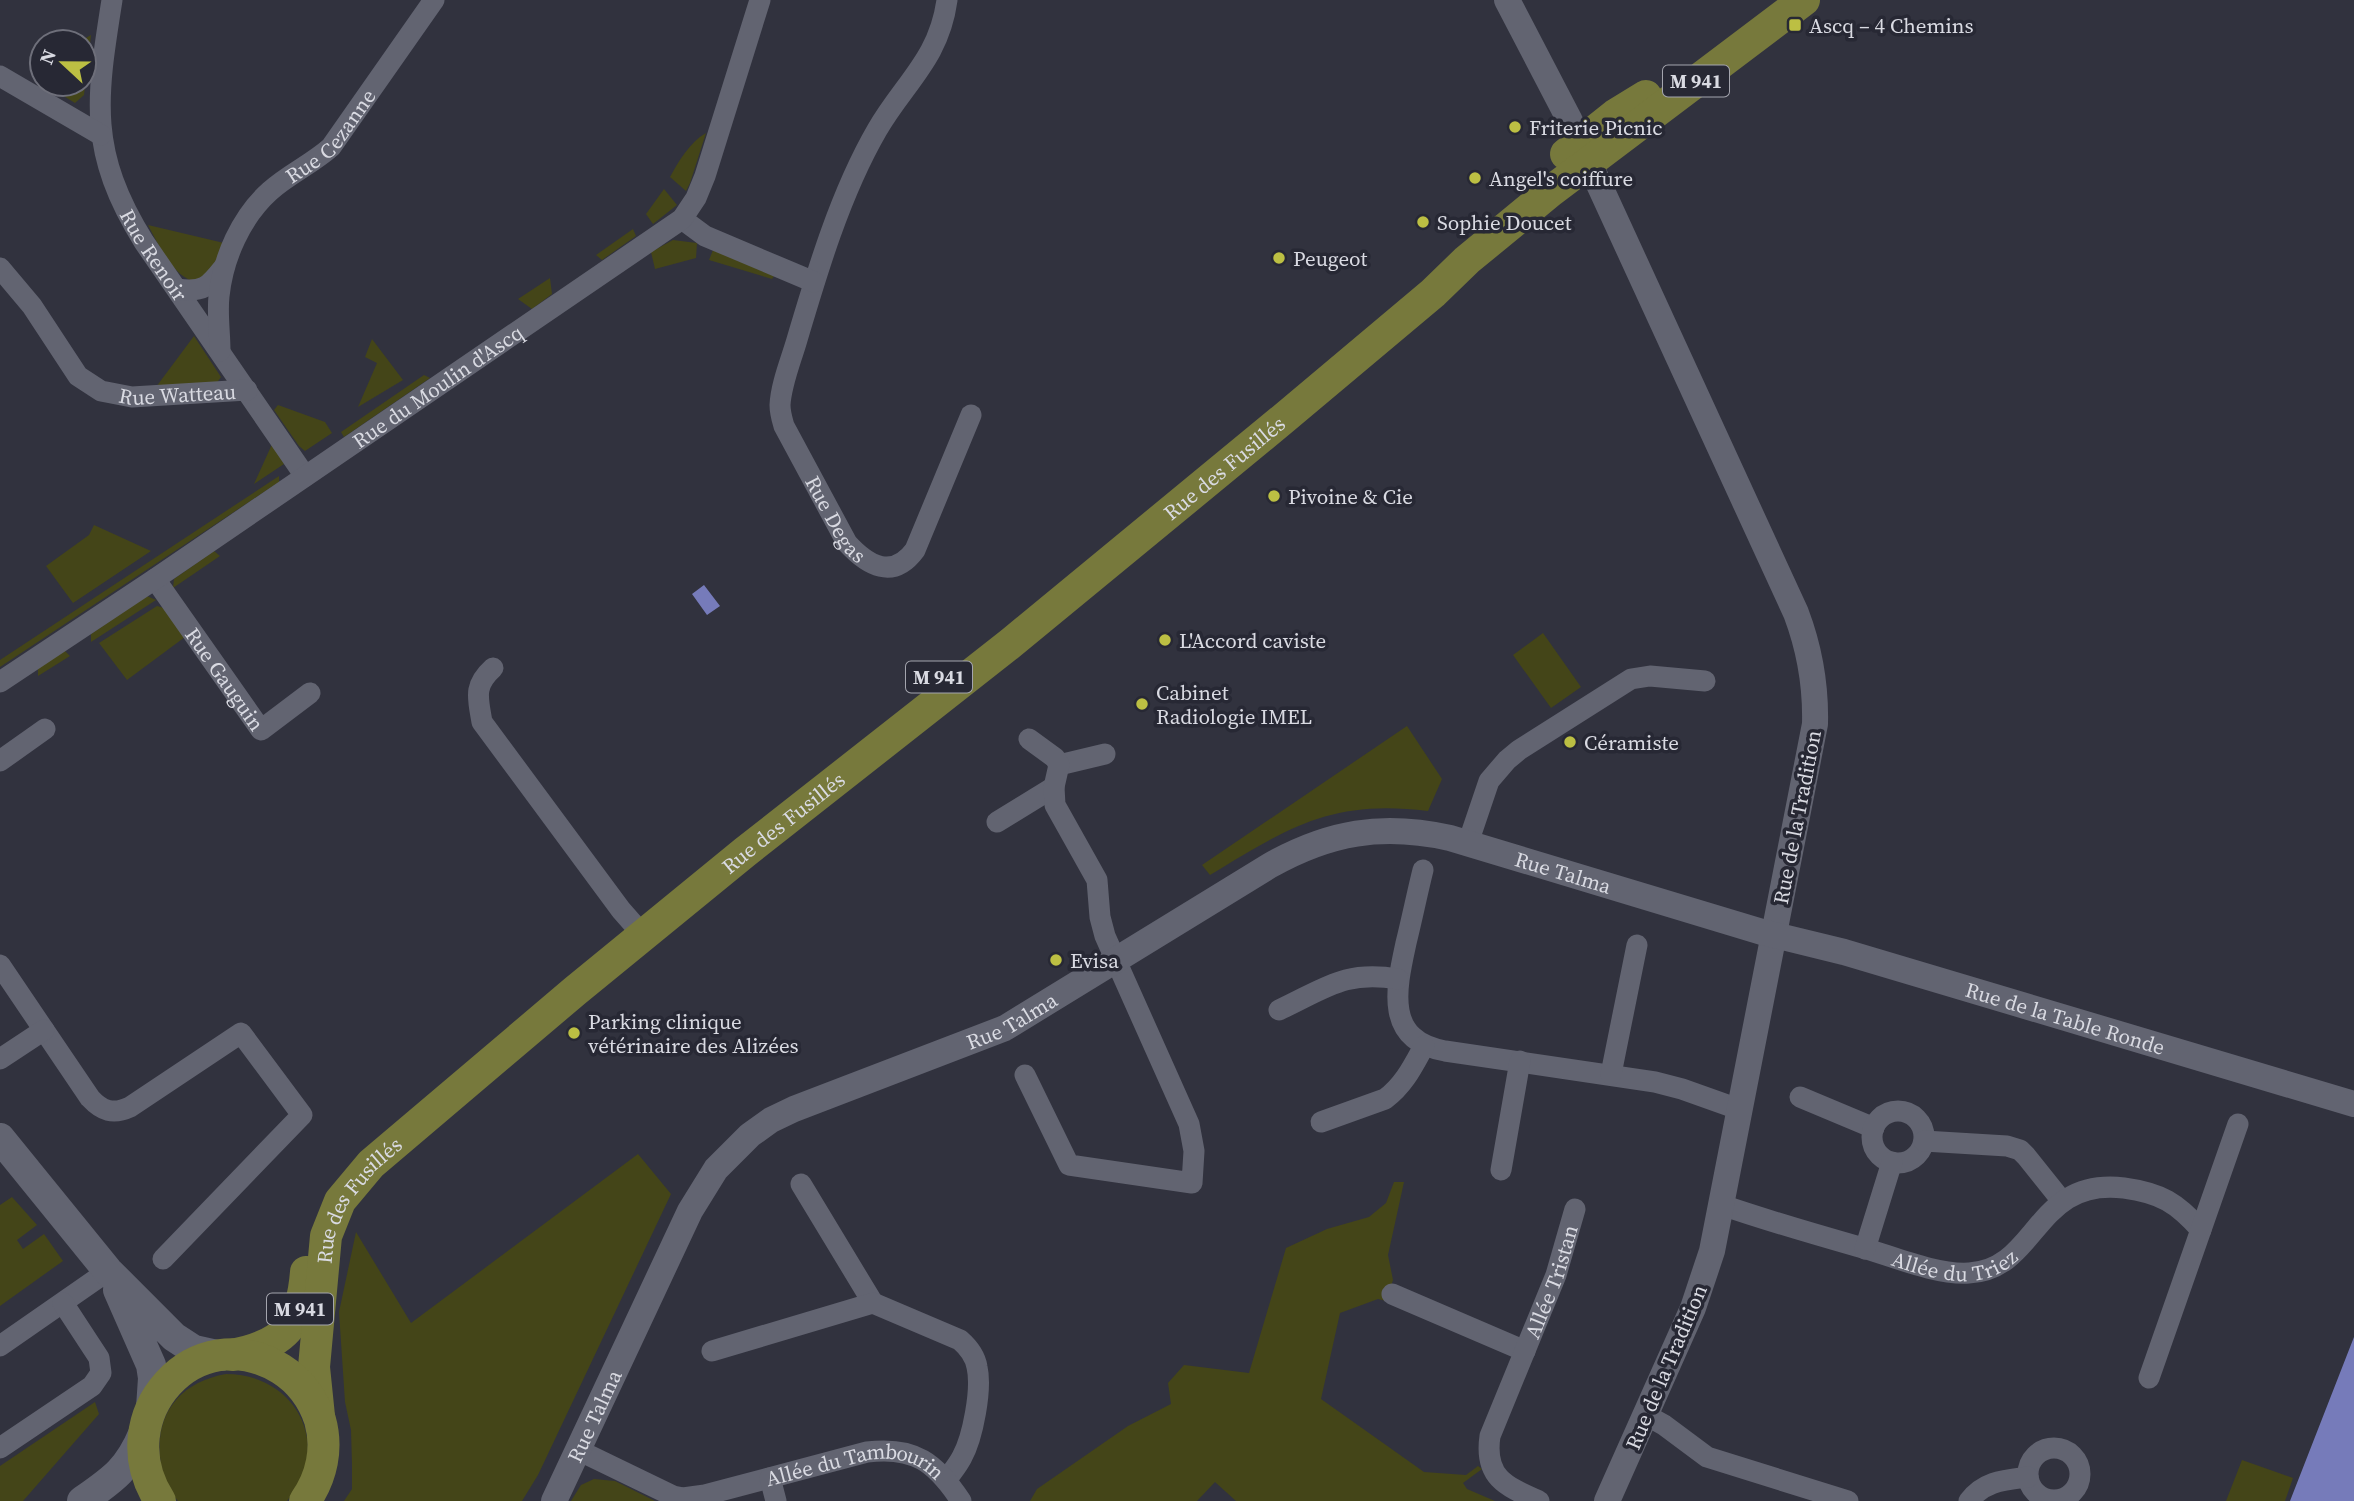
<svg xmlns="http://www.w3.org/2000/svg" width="2354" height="1501" font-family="'Source Serif 4',serif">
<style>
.green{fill:#444518}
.water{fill:#767bba}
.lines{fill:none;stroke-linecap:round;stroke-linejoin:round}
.minor{stroke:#626471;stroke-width:21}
.tertiary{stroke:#626471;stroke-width:26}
.secondary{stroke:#626471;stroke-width:30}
.primary{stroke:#77793c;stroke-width:32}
.poi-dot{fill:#bcbf43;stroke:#272834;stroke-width:2.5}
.labels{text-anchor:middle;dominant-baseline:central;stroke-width:7;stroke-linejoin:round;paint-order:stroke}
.shield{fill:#272834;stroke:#a4a5ae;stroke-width:2}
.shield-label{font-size:19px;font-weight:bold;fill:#d9dae2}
.poi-label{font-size:21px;fill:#d9dae2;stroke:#272834;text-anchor:start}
.street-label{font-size:21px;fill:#d9dae2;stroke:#272834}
</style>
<rect width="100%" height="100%" fill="#31323e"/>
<path class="green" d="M91,35L84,95L75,103L44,84H84V42H79Z
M706,133L690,183L686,191L670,177C678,162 690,142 706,133Z
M664,189L677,205L653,224L646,214Z
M148,225L224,243L212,273L192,281C171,273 158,244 148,225Z
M633,229L636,236L602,260L596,255Z
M673,240L697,243L696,258L655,269L651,252Z
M713,250L774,276L772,279L709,260Z
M550,278L552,294L532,309L518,299Z
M194,336L221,377L216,384L156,387Z
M372,339L403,380L358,407L377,363L365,357Z
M424,375L430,378L344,437L341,432Z
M278,405L325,422L332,433L305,451L299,446L274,410Z
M273,442L284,464L254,484Z
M279,476V482L0,667V660Z
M94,525L151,551L73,603L46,566L89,535Z
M214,551L220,556L173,588L174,579Z
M147,596L156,600L91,642V634Z
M157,606L164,608L185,637L127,680L99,643Z
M1543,633L1581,687L1551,708L1513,655Z
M64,650L70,656L38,676V668Z
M1407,726L1442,779L1428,811C1332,799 1289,827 1210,875L1202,865Z
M638,1154L671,1194L538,1475L522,1501H344L352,1489V1464L351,1430L345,1402L339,1312L356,1232L411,1323Z
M1394,1182H1404L1388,1255L1393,1280L1386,1301L1378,1299L1340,1313L1321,1399L1424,1472L1466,1475L1478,1466L1482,1469L1463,1483L1467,1489L1495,1501H1236L1215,1482L1197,1501H1030L1037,1489L1128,1426L1171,1404L1168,1383L1184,1365L1249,1373L1286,1248L1327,1229L1369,1217L1386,1203Z
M12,1197L37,1225L17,1240L23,1249L44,1234L63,1261L0,1306V1205Z
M226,1374C296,1374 334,1446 287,1501H178C166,1489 162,1474 160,1457C156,1412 181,1382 226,1374Z
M95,1402L99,1414L23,1501H0V1466Z
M2242,1460L2293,1478L2285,1501H2226Z
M594,1479L615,1481L655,1501H571L581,1485Z"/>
<path class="water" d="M704,585L720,606L707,615L692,594Z
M2354,1337V1501H2290Z"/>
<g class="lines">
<g class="minor">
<path id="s1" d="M112,0C96,100 88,152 144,242L305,476"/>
<path id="s2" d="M947,0C939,59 904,83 877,130C840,194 817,272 796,343C790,363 781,385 780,405C780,413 782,419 784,426L847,543C868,566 893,580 915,550L971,415"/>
<path d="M0,76L101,135"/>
<path d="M682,219L705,236L814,282"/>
<path id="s3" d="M0,268L32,306L78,376L101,391L132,397L247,390"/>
<path d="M177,289C204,293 209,286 224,267"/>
<path id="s4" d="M220,351C220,333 217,314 219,296C223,258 241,217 270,191C289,174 312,164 331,147L434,0"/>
<path id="s5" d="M155,579L261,730L310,693"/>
<path d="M493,668C473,686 478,698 482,722L621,910L643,935"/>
<path id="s6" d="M0,682L155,579L682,219L696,198L705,176L760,0"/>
<path d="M0,761L45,729"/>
<path d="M1059,765L1105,754"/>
<path d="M997,822L1054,787"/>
<path d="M1468,843L1489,781L1507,760L1519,750L1631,679L1650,676L1705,681"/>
<path d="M1423,870C1417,894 1412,919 1406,943C1396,989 1384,1040 1445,1051L1655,1082L1682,1089L1741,1110"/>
<path d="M0,965L90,1098C102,1111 113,1115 130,1107L241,1033L302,1115L163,1259"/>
<path d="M1279,1010C1326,988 1345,970 1398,979"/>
<path d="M0,1059L44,1030"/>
<path d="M1611,1074L1637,945"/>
<path d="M1025,1075L1069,1165L1192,1183L1194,1151L1189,1124L1105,936L1100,917L1097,880L1055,805L1054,787L1059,765L1055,758L1029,739"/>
<path d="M1800,1097L1874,1128"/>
<circle cx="1898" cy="1137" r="26"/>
<path d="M1321,1122L1385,1099C1404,1085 1413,1066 1424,1046"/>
<path d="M1924,1141L2007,1146L2020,1150L2026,1156L2062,1201"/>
<path d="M1501,1170L1520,1061"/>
<path d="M801,1184L873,1303"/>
<path id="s7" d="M1722,1205C1771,1222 1821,1236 1870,1250C1899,1259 1939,1275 1969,1273C2038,1270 2034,1177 2124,1188C2161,1193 2177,1203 2201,1230"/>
<path d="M1865,1249L1892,1162"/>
<path d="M1392,1294L1525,1351"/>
<path d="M0,1346L108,1271"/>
<path d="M712,1351L873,1303L960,1340C968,1347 975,1355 977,1367C982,1389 973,1437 962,1457C958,1465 952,1472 947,1479"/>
<path d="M2149,1378L2238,1124"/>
<path d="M1646,1415L1664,1425L1707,1457L1848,1501"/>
<circle cx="2054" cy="1474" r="26"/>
<path d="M0,1448L92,1386L101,1373L99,1358L63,1303"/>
<path id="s8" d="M578,1450L673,1496L683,1498L705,1495L867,1452C915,1446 936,1463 961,1501"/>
<path d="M770,1478L776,1501"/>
<path id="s9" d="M1539,1501C1505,1486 1484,1477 1490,1436L1556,1275L1575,1209"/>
<path d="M1969,1501C1984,1481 2004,1480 2028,1477"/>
</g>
<g class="tertiary">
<path d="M1507,0L1569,119L1796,613C1810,650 1816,684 1815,724L1712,1251L1693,1308L1607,1501"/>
<path id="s10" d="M554,1501L690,1211L716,1169L750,1135L771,1120L794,1109L1005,1028L1269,866C1329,832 1382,823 1450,838L1762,932L1844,952L2354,1104"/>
</g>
<path class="secondary" d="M0,1138L108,1271L174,1337L194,1350L221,1356
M118,1290L151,1365L153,1378L151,1408
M82,1501C112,1480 128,1470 143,1434"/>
<g class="primary">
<path d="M1566,154L1615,115L1646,96"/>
<path d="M232,1355C284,1345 302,1325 306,1272"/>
<path id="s11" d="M319,1416L314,1367L326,1236L340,1201L371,1164L575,991L745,852L1011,643L1283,419L1433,293L1467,260L1551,191L1804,0"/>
<path d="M160,1501C105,1416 196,1316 281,1369C300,1381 313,1399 320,1420C328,1448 322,1477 305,1501"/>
</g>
</g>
<g class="poi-dot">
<rect x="1788" y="18" width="14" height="14" rx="3.5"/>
<circle cx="1515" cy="127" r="7"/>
<circle cx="1475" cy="178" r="7"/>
<circle cx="1423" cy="222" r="7"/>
<circle cx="1279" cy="258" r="7"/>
<circle cx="1274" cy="496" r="7"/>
<circle cx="1165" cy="640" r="7"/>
<circle cx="1142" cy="704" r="7"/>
<circle cx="1570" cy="742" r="7"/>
<circle cx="1056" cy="960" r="7"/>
<circle cx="574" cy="1033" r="7"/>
</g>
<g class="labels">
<g class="shield">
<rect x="1663" y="65.5" width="66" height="31" rx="5"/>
<rect x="906" y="661.5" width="66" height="31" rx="5"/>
<rect x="267" y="1293.5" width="66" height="31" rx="5"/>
</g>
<g class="shield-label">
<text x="1696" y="81">M 941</text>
<text x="939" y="677">M 941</text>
<text x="300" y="1309">M 941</text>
</g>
<g class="poi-label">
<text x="1809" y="25">Ascq – 4 Chemins</text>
<text x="1529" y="127">Friterie Picnic</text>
<text x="1489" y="178">Angel's coiffure</text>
<text x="1437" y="222">Sophie Doucet</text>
<text x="1293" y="258">Peugeot</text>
<text x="1288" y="496">Pivoine &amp; Cie</text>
<text x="1179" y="640">L'Accord caviste</text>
<text x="1156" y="692">Cabinet<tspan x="1156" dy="24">Radiologie IMEL</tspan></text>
<text x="1584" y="742">Céramiste</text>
<text x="1070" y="960">Evisa</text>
<text x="588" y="1021">Parking clinique<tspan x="588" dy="24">vétérinaire des Alizées</tspan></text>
</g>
<g class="street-label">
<text stroke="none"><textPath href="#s4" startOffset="257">Rue Cezanne</textPath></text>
<text stroke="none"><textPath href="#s1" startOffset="268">Rue Renoir</textPath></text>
<text stroke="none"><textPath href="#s6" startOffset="528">Rue du Moulin d'Ascq</textPath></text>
<text stroke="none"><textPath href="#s3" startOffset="238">Rue Watteau</textPath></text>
<text stroke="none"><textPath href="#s11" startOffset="1368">Rue des Fusillés</textPath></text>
<text stroke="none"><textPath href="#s2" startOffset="570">Rue Degas</textPath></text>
<text stroke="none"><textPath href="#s5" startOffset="122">Rue Gauguin</textPath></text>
<text transform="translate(1797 817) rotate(-79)">Rue de la Tradition</text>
<text stroke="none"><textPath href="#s11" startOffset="802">Rue des Fusillés</textPath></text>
<text stroke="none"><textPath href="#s10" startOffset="1311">Rue Talma</textPath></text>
<text stroke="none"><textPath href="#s10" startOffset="1834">Rue de la Table Ronde</textPath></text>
<text stroke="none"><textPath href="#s10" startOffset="704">Rue Talma</textPath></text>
<text stroke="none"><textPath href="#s11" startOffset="228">Rue des Fusillés</textPath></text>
<text stroke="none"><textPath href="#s7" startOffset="243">Allée du Triez</textPath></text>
<text stroke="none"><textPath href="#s9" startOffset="257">Allée Tristan</textPath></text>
<text transform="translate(1666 1367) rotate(-67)">Rue de la Tradition</text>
<text stroke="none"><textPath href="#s10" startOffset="94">Rue Talma</textPath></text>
<text stroke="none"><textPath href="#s8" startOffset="294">Allée du Tambourin</textPath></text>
</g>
</g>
<g transform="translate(63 63) rotate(292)"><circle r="33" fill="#272834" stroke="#6e6f7a" stroke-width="2"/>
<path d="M0-5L12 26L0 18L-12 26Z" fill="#bcbf43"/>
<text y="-10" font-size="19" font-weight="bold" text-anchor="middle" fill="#d9dae2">N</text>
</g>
</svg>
